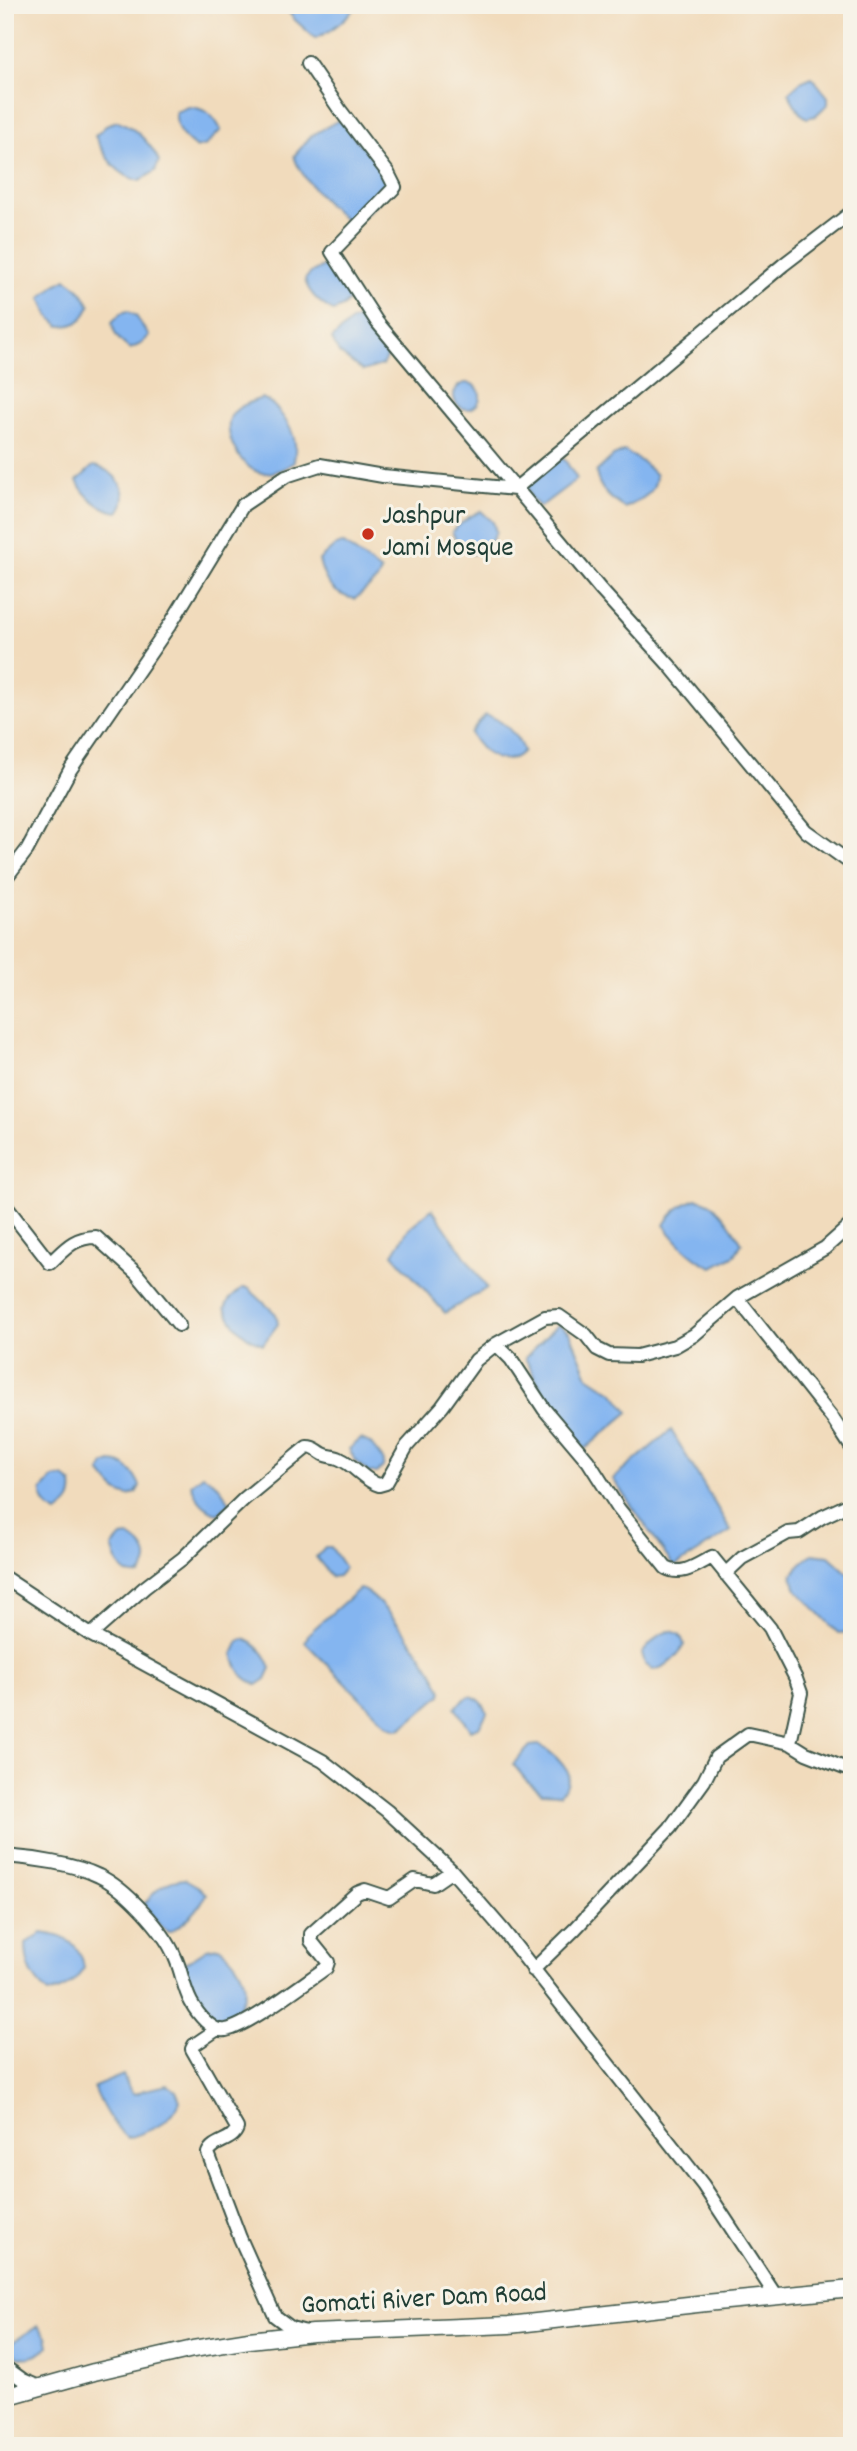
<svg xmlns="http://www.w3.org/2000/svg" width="857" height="2451" font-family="Dekko,sans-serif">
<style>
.water{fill:#84b5f0;stroke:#527992;stroke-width:2}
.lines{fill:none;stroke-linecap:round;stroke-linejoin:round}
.minor-casing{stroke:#3e5548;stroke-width:16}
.major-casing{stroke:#3e5548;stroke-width:19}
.minor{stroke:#fff;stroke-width:12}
.major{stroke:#fff;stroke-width:16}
.poi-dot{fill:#c8321e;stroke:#f7f3e8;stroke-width:2.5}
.labels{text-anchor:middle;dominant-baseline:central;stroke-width:6;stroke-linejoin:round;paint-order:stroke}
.poi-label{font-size:28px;fill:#1f3d34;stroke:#f7f3e8;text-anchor:start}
.street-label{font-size:28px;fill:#1f3d34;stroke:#f7f3e8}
</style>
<rect width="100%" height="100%" fill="#f7f3e8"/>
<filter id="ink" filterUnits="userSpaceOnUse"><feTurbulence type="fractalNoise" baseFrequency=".0143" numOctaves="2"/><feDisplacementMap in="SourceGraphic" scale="14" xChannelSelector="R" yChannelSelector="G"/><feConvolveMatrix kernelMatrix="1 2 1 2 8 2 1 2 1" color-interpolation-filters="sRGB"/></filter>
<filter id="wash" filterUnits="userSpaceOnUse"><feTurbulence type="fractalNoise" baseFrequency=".00686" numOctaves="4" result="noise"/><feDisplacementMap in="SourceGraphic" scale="28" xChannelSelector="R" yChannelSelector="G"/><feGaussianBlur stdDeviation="1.57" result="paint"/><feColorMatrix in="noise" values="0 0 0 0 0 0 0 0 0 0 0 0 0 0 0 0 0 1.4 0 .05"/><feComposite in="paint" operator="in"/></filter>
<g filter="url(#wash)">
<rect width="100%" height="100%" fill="#f1dbbc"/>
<path class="water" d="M288,5H358C346,18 332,32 315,38L295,20L286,9Z
M812,77L828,97V104L815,116L807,118L800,113L788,93L800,82Z
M188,107C204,107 214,115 221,130L206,145L196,148C182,136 175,131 176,112Z
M339,120L377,163L394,187L362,217L349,224C331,208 301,180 294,156L311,136Z
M118,121C136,128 151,144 159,161L155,171L140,181C117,176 105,157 95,136L108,124Z
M325,265C336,270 348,286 352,297L343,307L333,311C321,304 308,293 305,279L312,272Z
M66,279C78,286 84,294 90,306C83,321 77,326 60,326L49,316L41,298L54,286Z
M128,311L136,316L149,336L141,344L130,349C119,341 114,335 112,322L121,313Z
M362,317L392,348L382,365L363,371L339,353L332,339L351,321Z
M454 396a13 13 0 1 1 26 0a13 13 0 1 1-26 0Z
M262,398C276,403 294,429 295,444C296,450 294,456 294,462C286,468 274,474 263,473C242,472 219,431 233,413C240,405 253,401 262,398Z
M625,451L645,464L656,475C656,494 640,500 625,508C610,499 599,490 596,472L613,456Z
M559,457L565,460L577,479L540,507L531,498L526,484Z
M93,466C114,468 134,493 118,512C100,509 85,497 77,481Z
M481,511L493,522L496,532L492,540L473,554C461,549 456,543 452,531L469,517Z
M344,544L381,571L378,579L355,599C332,595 324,581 319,560L336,545Z
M485,715C501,718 518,735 523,751C504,771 482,754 470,733Z
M696,1199C717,1200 731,1226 742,1243L735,1255L713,1267C693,1260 676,1241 664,1225C672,1211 682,1204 696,1199Z
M432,1209L487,1288L445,1313L393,1254L409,1228Z
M242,1288H248L276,1314L278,1324L263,1344C245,1339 233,1325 225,1308L229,1300Z
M558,1324L570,1333L588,1376L614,1393L629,1412L585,1449L548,1402L525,1358Z
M671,1430L731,1531L674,1567L613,1479Z
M361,1439L370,1443L384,1461L383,1467L376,1473H369L356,1462L349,1449Z
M111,1462C125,1462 135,1473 140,1486L136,1493L129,1496C114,1493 109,1483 100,1472L104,1465Z
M203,1475L219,1486L230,1503L218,1514C203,1508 196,1499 191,1484Z
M64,1477L72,1483C74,1499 70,1504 57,1513C46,1507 41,1503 42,1490L53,1478Z
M129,1536C146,1546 154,1559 140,1575C120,1577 118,1563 112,1547L121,1537Z
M325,1547H331L345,1568L338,1576L332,1577L316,1557Z
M812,1554L829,1556L852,1577V1632L838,1633L795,1588L792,1575L800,1564Z
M359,1589C378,1591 436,1671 442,1691L441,1695L402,1728L397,1729L388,1726L305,1642L309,1633Z
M669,1631C679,1632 682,1636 684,1645C676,1658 668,1667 653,1670L645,1664L642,1653L659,1635Z
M244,1639C258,1644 266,1654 271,1668L266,1679L257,1685C242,1677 237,1671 233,1654L239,1641Z
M469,1696C478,1697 485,1704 487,1713L479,1727L470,1730L455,1707Z
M539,1745C552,1752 562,1762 569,1774L567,1785L560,1794L542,1793L526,1780L513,1764L530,1746Z
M185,1879L199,1887L206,1894C198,1912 186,1922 169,1932L160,1926L144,1904C157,1889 165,1880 185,1879Z
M42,1933C65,1936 81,1943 84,1968C75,1982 65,1991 48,1993C31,1978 26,1965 26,1943Z
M219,1947C249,1969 259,2009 215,2019C187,2002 190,1994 184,1964L207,1949Z
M123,2075L131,2092L136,2094L144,2090L168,2085L176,2091L180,2101C171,2124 150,2131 128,2138C111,2124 102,2107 94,2087Z
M38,2326L47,2336L49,2346C37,2358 19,2364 9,2347L14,2341Z"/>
</g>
<g filter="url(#ink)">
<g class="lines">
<g class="minor-casing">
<path id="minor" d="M308,63L340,110L388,173L395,187L332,252L377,322L601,590L670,666L806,831L852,864
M5,879L27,850L70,770L171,623L243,505L286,476L320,465L383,476L515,489L783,265L852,212
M5,1205L50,1263C65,1249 74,1237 96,1237L136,1273L179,1325
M737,1298L833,1419L852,1448
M496,1344L511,1359L544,1409L588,1461L618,1508L666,1568C682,1577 698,1564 712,1557L770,1628L796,1679L801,1693L790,1743
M725,1574L742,1558L779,1538L788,1533L799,1532L822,1517L852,1503
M5,1578L91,1635L323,1761L387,1811L452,1871L503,1930L703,2185L776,2296
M91,1635L144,1588L183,1558L244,1499L307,1447C315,1447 316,1450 323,1454C328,1457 335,1456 340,1459C354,1465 365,1481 379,1485L386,1483L407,1446L442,1407L476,1360L496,1344L545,1317L559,1316L586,1335L597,1349L609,1355L637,1356L675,1346L694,1335L737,1298L825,1248L852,1224
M5,1856C32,1858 75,1864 99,1876C125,1888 164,1930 175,1957C182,1972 183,1987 191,2002C197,2013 212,2033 226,2030C248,2026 304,1983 326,1968L328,1962L311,1941V1934L357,1893L365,1890L389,1898L415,1880L433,1884L452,1871
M533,1970L575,1929L670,1828L704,1781L716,1757L748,1734L790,1743L806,1753L852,1771
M216,2030L194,2045L192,2049L237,2128C233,2142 213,2140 208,2153L240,2238L275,2316L291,2328L306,2332
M5,2367L23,2380L37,2386"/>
</g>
<g class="major-casing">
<path id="major" d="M5,2397L94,2372L193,2349L249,2340L313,2333L509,2325L706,2303L852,2289"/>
</g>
<use href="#minor" class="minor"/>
<use href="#major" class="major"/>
</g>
</g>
<circle class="poi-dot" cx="368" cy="534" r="7"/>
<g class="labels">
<g class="poi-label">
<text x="382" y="518">Jashpur<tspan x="382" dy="32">Jami Mosque</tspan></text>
</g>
<g class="street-label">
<text transform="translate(424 2301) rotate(-3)">Gomati River Dam Road</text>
</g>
</g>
<rect width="857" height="2451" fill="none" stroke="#f7f3e8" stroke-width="28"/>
</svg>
